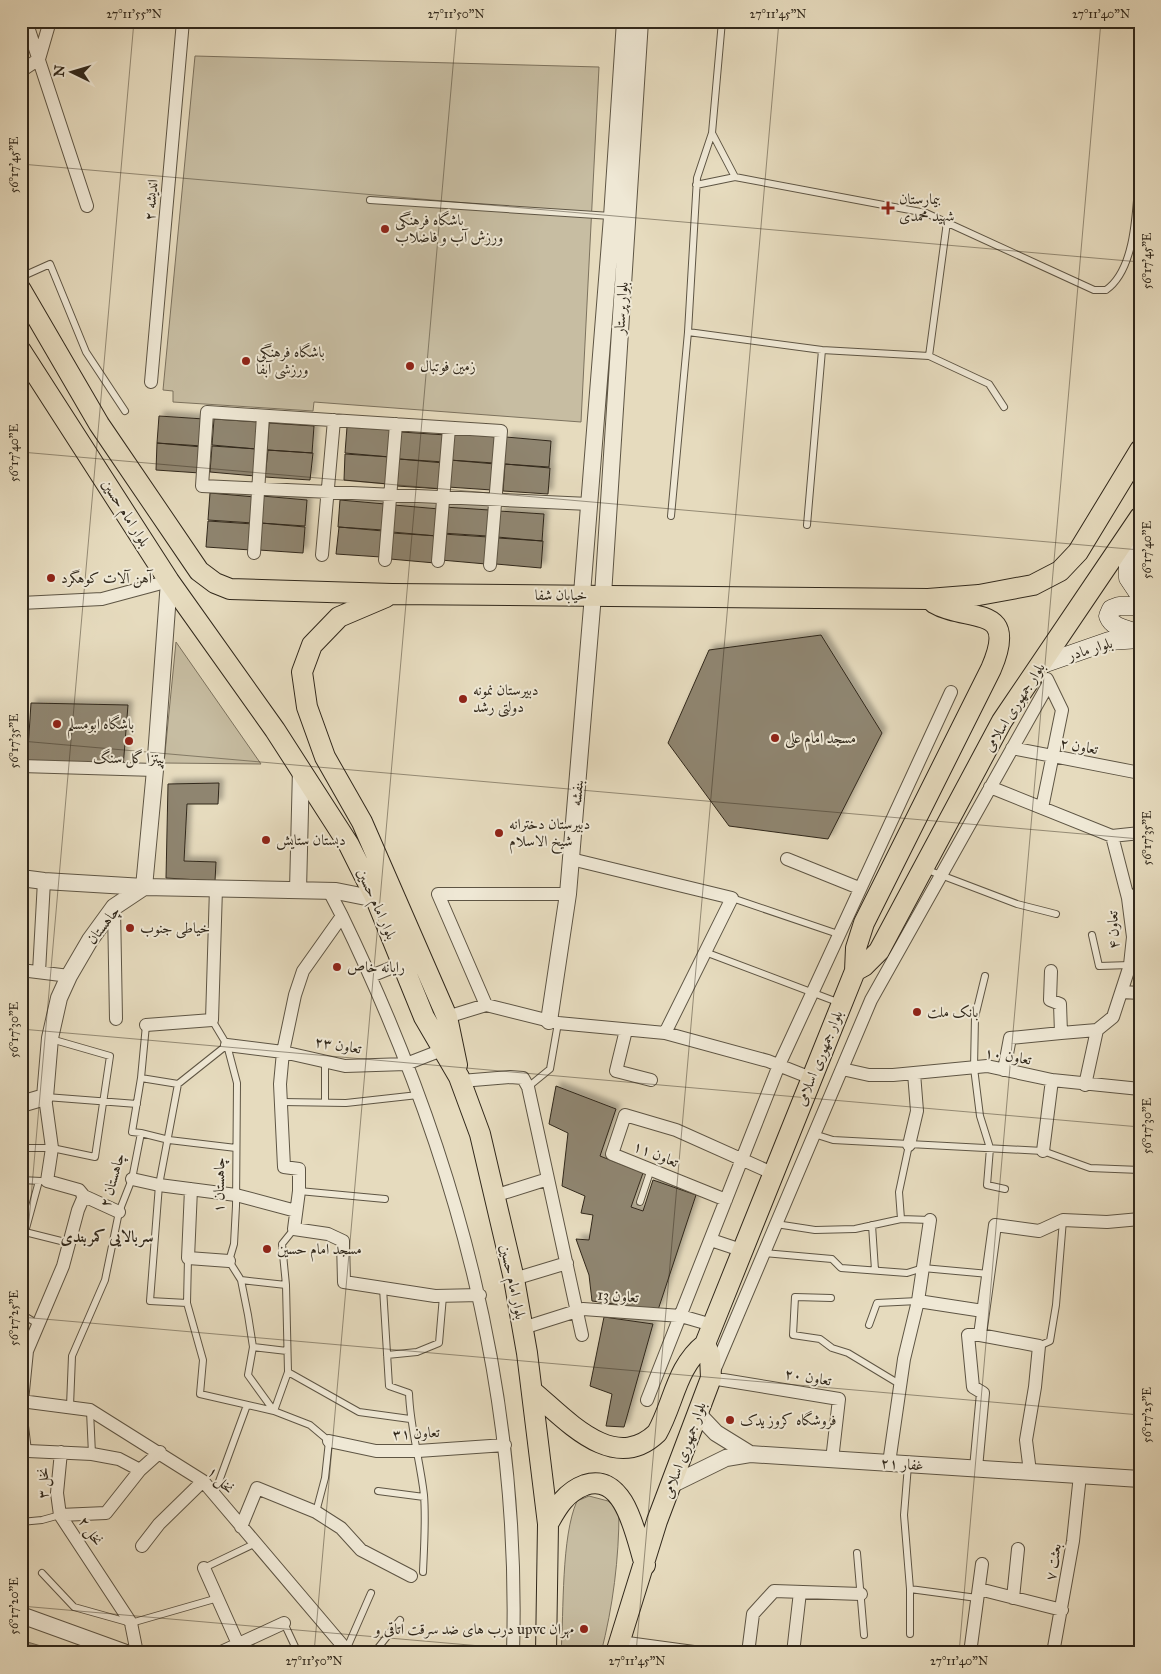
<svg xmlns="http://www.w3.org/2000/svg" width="1161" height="1674" font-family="'IM FELL Great Primer',Amiri,serif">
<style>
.green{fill:#c7bda2;stroke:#7c725e}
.water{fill:#a89e87;stroke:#786f5c}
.building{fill:#8f8570;stroke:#31281b;filter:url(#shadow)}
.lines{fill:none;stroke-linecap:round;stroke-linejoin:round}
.service-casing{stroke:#5e5544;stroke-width:8}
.minor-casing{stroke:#5e5544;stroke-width:14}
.tertiary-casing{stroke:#5e5544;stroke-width:18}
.secondary-casing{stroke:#31281b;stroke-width:19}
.primary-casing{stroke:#31281b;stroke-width:22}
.service{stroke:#efe8d5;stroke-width:6}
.minor{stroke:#efe8d5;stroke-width:12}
.tertiary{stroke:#efe8d5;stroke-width:16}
.secondary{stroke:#efe8d5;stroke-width:18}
.primary{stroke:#e6dbbe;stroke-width:20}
.ticks{fill:none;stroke:#31281b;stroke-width:1;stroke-opacity:0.45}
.poi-dot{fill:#8f2418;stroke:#efe8d5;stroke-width:2}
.labels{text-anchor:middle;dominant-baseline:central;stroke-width:4;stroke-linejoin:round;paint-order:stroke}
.poi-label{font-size:15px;fill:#31281b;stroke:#efe8d5;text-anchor:start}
.street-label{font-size:15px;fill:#31281b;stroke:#efe8d5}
.neighbourhood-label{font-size:16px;font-weight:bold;fill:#31281b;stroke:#efe8d5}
.neatline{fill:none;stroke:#31281b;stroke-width:2}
.ticks-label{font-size:12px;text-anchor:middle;fill:#31281b}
</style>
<defs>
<filter id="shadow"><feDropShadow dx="4.5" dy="-4.5" stdDeviation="2.5" flood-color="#0004"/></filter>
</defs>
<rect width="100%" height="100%" fill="#e6dbbe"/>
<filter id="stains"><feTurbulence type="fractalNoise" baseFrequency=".004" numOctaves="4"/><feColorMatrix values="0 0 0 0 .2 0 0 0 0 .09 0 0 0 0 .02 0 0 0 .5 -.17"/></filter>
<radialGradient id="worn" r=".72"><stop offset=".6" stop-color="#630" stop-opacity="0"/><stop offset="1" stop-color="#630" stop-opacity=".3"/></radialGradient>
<path class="green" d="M195,56L599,67L581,422L314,402L313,411L173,402V391L163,390Z
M176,642L261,764L164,763Z
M589,1496L608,1501L619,1511C619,1559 613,1606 601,1653H561C564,1611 561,1537 577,1501Z"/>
<path class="water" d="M21,1640L64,1653H21Z"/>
<path class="building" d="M159,416L204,419L202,446L157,443Z
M214,419L258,422L256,449L212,445Z
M269,423L314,426L312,453L267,450Z
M347,427L392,430L390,457L345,453Z
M401,432L446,435L444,462L399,459Z
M451,433L496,437L494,463L449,460Z
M506,437L551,441L549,467L504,464Z
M157,443L202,447L200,473L156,470Z
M212,446L257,449L255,476L210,472Z
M268,450L313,453L310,480L265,477Z
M345,454L390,457L388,484L344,480Z
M399,459L444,463L442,489L397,486Z
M450,460L495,464L492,490L448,487Z
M505,464L550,468L548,494L503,491Z
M210,493L255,497L253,523L208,520Z
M262,496L307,500L305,526L260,523Z
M340,500L385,504L383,530L338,527Z
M394,505L439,509L437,536L392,532Z
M444,507L489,510L487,536L442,533Z
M499,511L544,514L542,541L497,537Z
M208,521L253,524L251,550L206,547Z
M261,523L305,527L303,553L259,550Z
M339,527L383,531L381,557L336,554Z
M392,533L437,536L435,563L390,559Z
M443,534L488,537L486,564L441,560Z
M498,538L543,541L541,568L496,564Z
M821,635L882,733L828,839L729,826L668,743L709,650Z
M31,703L128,705L123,768L27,765Z
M219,783L218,804H187L184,861L216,862L215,881L166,878L168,784Z
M556,1086L616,1109L600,1156L643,1173L631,1207L643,1211L653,1180L696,1195L658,1310L592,1301L589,1275L576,1239L589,1240L593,1215L581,1213L585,1196L562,1186L568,1133L549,1124Z
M604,1317L653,1324L624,1427L606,1426L612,1394L590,1386Z"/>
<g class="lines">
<g class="service-casing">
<path id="service" d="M722,21L712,133L735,177L926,213L1094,290H1106C1139,267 1136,197 1140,159
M696,185L735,177
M370,200L611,216
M947,222L929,356L989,384L1004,407
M21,277L50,264L86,352L125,411
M688,332L822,350L929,356
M671,516L688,332L697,178L712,133
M807,525L822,350
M925,869L1017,904L1056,914
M732,898L838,934
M1092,935L1099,966L1130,965
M705,952L840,1003
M985,976L975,1017L974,1068L980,1116L990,1148L987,1185L1005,1189
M212,1020L227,1045L237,1083L236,1206L234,1244L229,1261L241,1280L248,1315L253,1347L248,1375L274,1411L310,1425L329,1441L325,1478L316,1512
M325,1061V1102
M141,1078L178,1084L227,1045
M178,1084L159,1185L150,1301L187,1303
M528,1087L550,1069L558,1023
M46,1097L137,1104
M282,1102L346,1103L418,1095
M141,1133L169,1140L236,1148
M814,1134L833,1140L1043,1151L1090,1168L1140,1170
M21,1148H52L95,1157L110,1056L51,1039
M21,1180L41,1181
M39,1181L25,1232L69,1243
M299,1191L385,1199
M640,1202L651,1169
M901,1219L899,1192L909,1145
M776,1224L815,1230L855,1229L901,1219L930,1220
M872,1225L875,1270
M294,1229L282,1244L286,1285L288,1372L359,1412L410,1419
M764,1253L832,1259L841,1268L907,1273L923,1268L989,1274
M188,1258L187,1303L203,1360L200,1394L274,1411L288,1372
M241,1280L286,1285
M383,1288L389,1386L409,1393C410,1427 420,1460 424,1495C426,1520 424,1547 423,1572
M831,1298L795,1297L793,1335L820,1339L832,1348L848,1353L901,1385
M21,1314L38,1324
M869,1325L877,1303L918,1301
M1039,1346L1050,1341L1056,1305L1063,1220
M253,1347L287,1351
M387,1355L417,1352L439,1343L443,1296
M70,1406L72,1356L105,1280L119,1212L132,1179L141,1133L132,1132L141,1078L146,1025
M90,1411L92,1454
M21,1453L28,1451L22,1401
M908,1465L904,1515L910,1589V1634
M378,1491L424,1497
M214,1495L247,1405
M21,1522L42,1520L60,1515
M857,1553L864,1635
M204,1568L256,1543
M42,1573L74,1607L131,1623L218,1598
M910,1589L977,1598
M284,1623L298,1653
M347,1648L371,1593
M374,1653L400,1620"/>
</g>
<g class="minor-casing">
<path id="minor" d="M26,21L87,206
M39,59L50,21
M21,71L39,59
M151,382L183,21
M254,553L263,416
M322,555L334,420
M385,560L396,424
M438,561L449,428
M490,565L501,431L207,412L202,486L589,504
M21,603L102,599L169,581
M1012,748L1140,773
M21,766L155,770
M990,787L1112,836L1140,833
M1042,808L1062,710L1047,679
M571,859L732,898L665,1033
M787,859L859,888
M329,891L342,916L303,971L295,995L283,1052L280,1084L284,1167L299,1169V1191L294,1229L328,1234L343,1241L344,1282L435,1296L480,1295
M1128,898L1140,893
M114,907L116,1019
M342,916C456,1151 521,1391 513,1653
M21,970L69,976
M1051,971L1050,1000L1060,1004L1061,1033L1097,1030
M39,972L44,881
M371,976L403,963
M1122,992L1140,993
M486,1005L438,894H568
M447,1017L486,1005L558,1023L665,1033L768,1061L811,1078
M146,1025L212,1020L216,888
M626,1030L616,1071L651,1080
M227,1045L283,1052L345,1066L406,1064L442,1050
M842,1069L869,1075H893L987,1066L1052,1080L1140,1089
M1004,1070L1010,1038L1061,1033
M461,1081L510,1077L523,1078L528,1087L582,1335
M1085,1085L1097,1030L1113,1017L1130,965L1133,937L1128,898L1112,836
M909,1145L917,1111L914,1073
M1043,1151L1052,1080
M132,1179L159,1185L236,1195L296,1211
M191,1189L188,1258L229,1261
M84,1196L119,1212
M494,1196L548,1179
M726,1200L612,1154L625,1115L676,1130L772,1173
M711,1240L741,1250
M514,1279L567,1263
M918,1301L983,1311
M523,1328L583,1309L681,1316L712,1325
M980,1335L1039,1346L1035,1387L1026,1440L1030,1472
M647,1400L779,1065L951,692
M21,1401L90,1410L203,1481L349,1653
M22,1401L27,1351L63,1266L78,1210L84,1196L79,1190L47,1181L52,1148L45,1097
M329,1441L376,1451H418L505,1445
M28,1451L92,1454L119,1459L140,1470
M832,1460L839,1399L711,1378L871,1000L1049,683
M889,1463L904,1359L918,1301L930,1220
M976,1468L983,1393L973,1387L968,1335H980L995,1225L1039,1231L1063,1220L1107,1222L1140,1219
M60,1515L57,1493L61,1452
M241,1527L257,1488L316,1512L341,1528L361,1550L411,1576
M142,1546L159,1524L203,1481
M204,1568L238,1644
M979,1589L1062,1610
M1013,1598L1018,1549
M620,1642L701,1653
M137,1653L131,1623L60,1515L106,1513L140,1470L160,1452
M219,1653L284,1623
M748,1653L753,1614L774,1591L861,1594
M793,1653L800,1592
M970,1653L982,1564
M1053,1653L1073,1541L1080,1475"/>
</g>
<g class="tertiary-casing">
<path id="tertiary" d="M582,594L612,217L625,21
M603,595L640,21
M21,878L44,881L144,887L155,770L169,581
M298,890L301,769
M549,1021L568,894L593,595
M21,1104L45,1097L50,1038L59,998L69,976L90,940L114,907L144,887L336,891L376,899
M697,1413L716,1433L750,1454
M671,1485L726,1458L750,1454L1140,1479
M21,1615L126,1653"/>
</g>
<g class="secondary-casing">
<path id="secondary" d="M1128,536V578L1140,596
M1140,606H1119L1111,609L1108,616C1113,629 1128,629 1140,634
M1040,665L1109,641L1140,639"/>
</g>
<g class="primary-casing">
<path id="primary" d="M21,290L99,424L199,571L215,583L230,589L392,594L928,599L979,595L1033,585L1060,571L1078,552L1140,450
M21,351L169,581L275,730L349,845L376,899L424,1017L459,1077L480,1134L514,1279L527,1353L548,1524L546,1653
M386,597L339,617L312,645L302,672L307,707L325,757L362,822L447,1017L457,1065
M855,971L856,948L864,923L991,669C1020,602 967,623 934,603
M532,1391C565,1418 613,1475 657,1433C674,1403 676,1367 705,1344
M548,1524C557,1507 566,1492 585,1485C626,1472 636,1538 645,1565
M616,1653L657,1521L711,1378L710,1355L705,1344L855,971L864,966L879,951L1002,721L1140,517"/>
</g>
<use href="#service" class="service"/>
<use href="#minor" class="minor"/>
<use href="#tertiary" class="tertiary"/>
<use href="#secondary" class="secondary"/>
<use href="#primary" class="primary"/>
</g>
<path class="ticks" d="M21,164L1140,262M21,452L1140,550M21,741L1140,839M21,1029L1140,1127M21,1312L134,21M21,1317L1140,1415M21,1606L561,1653M314,1653L457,21M636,1653L779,21M959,1653L1101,21"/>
<g class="poi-dot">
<path d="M885.5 200.5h5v5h5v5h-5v5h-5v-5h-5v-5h5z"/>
<circle cx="385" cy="229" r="5"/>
<circle cx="246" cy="361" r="5"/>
<circle cx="410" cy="366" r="5"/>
<circle cx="51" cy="578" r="5"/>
<circle cx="463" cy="699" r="5"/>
<circle cx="57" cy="724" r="5"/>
<circle cx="775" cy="738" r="5"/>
<circle cx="129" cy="741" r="5"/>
<circle cx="499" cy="833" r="5"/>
<circle cx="266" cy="840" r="5"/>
<circle cx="130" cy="928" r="5"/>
<circle cx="337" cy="967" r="5"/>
<circle cx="917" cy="1012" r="5"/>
<circle cx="267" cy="1249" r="5"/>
<circle cx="730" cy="1420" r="5"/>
<circle cx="584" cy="1629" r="5"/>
</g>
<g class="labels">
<g class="poi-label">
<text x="899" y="199">بیمارستان<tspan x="899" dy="17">شهید محمدی</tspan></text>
<text x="395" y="220">باشگاه فرهنگی<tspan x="395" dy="17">ورزش آب و فاضلاب</tspan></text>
<text x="256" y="352">باشگاه فرهنگی<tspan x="256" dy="17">ورزشی آبفا</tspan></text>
<text x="420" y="366">زمین فوتبال</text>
<text x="61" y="578">آهن آلات کوهگرد</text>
<text x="473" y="690">دبیرستان نمونه<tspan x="473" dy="17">دولتی رشد</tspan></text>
<text x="67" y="724">باشگاه ابومسلم</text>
<text x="785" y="738">مسجد امام علی</text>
<text x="129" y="758" text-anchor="middle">پیتزا گل سنگ</text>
<text x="509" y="824">دبیرستان دخترانه<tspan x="509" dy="17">شیخ الاسلام</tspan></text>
<text x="276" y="840">دبستان ستایش</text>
<text x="140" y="928">خیاطی جنوب</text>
<text x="347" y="967">رایانه خاص</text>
<text x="927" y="1012">بانک ملت</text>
<text x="277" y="1249">مسجد امام حسین</text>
<text x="740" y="1420">فروشگاه کروز یدک</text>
<text x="574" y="1629" text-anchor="end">درب های ضد سرقت اتاقی و upvc مهران</text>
</g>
<g class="street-label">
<text transform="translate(151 200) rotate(-85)">اندیشه ۲</text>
<text transform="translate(621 308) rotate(-86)">بلوار پرستار</text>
<text transform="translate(126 513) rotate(58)">بلوار امام حسین</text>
<text x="561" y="595">خیابان شفا</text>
<text transform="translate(1090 649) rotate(-17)">بلوار مادر</text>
<text transform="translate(1014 707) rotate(-58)">بلوار جمهوری اسلامی</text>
<text transform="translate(1079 746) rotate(10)">تعاون ۲</text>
<text transform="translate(577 793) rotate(-85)">بنفشه</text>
<text transform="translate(377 904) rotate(66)">بلوار امام حسین</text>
<text transform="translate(103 925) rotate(-52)">چاهستان</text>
<text transform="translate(1113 930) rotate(-92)">تعاون ۴</text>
<text transform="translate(338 1045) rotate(9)">تعاون ۲۳</text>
<text transform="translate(1008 1056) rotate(9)">تعاون ۱۰</text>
<text transform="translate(819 1058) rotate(-68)">بلوار جمهوری اسلامی</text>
<text transform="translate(656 1154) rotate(22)">تعاون ۱۱</text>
<text transform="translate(112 1180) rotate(-74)">چاهستان ۲</text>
<text transform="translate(219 1185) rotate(-89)">چاهستان ۱</text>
<text transform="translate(513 1282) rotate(78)">بلوار امام حسین</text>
<text transform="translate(618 1296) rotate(4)">تعاون 13</text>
<text transform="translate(808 1377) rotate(9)">تعاون ۲۰</text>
<text transform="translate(416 1433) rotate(-3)">تعاون ۳۱</text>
<text transform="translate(684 1450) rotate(-70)">بلوار جمهوری اسلامی</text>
<text transform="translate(902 1464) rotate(4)">غفار ۲۱</text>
<text transform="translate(221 1480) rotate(46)">نخل ۱</text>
<text transform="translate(43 1483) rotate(-89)">نخل ۳</text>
<text transform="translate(91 1531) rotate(56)">نخل ۲</text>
<text transform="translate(1053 1562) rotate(-81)">بعثت ۷</text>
</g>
<g class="neighbourhood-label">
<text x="107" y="1236">سربالایی کمربندی</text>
</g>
</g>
<rect width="1161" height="1674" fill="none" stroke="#e6dbbe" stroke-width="55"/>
<g transform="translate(72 72) rotate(275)" stroke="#efe8d5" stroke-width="4" paint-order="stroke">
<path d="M0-4L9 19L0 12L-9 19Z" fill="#31281b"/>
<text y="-8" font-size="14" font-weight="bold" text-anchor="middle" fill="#31281b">N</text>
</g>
<rect x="28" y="28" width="1106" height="1618" class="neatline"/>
<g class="ticks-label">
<text x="134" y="18">27°11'55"N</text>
<text x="456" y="18">27°11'50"N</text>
<text x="778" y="18">27°11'45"N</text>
<text x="1101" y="18">27°11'40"N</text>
<text transform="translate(14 165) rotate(-90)" y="4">56°17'45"E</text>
<text transform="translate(1147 261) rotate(-90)" y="4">56°17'45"E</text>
<text transform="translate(14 453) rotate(-90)" y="4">56°17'40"E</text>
<text transform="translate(1147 550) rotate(-90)" y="4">56°17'40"E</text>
<text transform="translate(14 741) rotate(-90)" y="4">56°17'35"E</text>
<text transform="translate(1147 838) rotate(-90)" y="4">56°17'35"E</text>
<text transform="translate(14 1030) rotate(-90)" y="4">56°17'30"E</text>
<text transform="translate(1147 1126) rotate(-90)" y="4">56°17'30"E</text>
<text transform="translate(14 1318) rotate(-90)" y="4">56°17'25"E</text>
<text transform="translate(1147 1415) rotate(-90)" y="4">56°17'25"E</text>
<text transform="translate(14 1606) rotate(-90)" y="4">56°17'20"E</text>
<text x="314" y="1665">27°11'50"N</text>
<text x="637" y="1665">27°11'45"N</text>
<text x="959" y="1665">27°11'40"N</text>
</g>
<rect width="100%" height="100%" filter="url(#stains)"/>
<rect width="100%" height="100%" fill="url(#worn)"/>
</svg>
